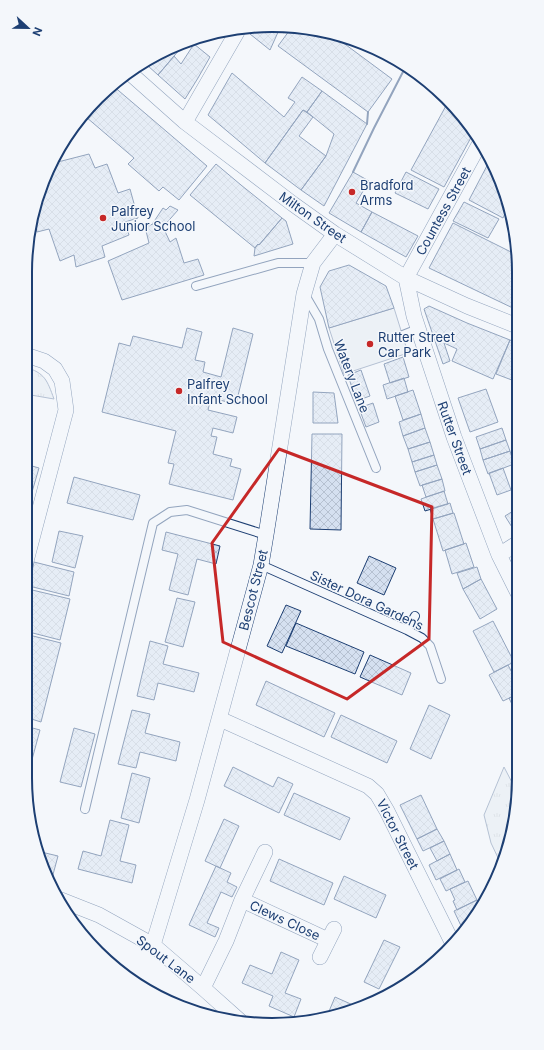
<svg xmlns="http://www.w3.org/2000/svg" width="544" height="1050" font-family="Inter,sans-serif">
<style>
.grass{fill:url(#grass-tufts);stroke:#687fa3}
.parking{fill:#e3e8f0;stroke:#687fa3}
.building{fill:url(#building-cross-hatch);stroke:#1d3f73}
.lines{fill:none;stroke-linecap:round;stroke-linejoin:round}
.service-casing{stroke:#1d3f73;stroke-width:10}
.minor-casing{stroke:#1d3f73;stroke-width:16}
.service{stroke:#f4f7fb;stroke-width:8}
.minor{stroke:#f4f7fb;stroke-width:15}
.wall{stroke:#1d3f73;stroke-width:2}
.marked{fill:none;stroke:#c62828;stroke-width:3;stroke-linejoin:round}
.poi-dot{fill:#c62828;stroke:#f4f7fb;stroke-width:1.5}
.labels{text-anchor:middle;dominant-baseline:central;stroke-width:3;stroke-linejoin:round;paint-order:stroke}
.poi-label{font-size:13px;fill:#1d3f73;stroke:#f4f7fb;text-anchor:start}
.street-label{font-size:13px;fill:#1d3f73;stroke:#f4f7fb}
.rim{fill:none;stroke:#1d3f73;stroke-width:2}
</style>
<defs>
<pattern id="grass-tufts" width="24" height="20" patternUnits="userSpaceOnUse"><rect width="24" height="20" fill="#e3e9f0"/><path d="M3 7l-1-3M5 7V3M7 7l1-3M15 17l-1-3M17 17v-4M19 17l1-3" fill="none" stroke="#c2c9d1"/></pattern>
<pattern id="building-cross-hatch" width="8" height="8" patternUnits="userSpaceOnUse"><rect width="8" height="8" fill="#d5e0f0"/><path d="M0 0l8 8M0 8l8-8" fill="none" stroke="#b6c1d1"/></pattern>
</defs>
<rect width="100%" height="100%" fill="#f4f7fb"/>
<path class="grass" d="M25,367C45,373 47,380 54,399L25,394Z
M504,767L518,794L500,862L491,843L484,815Z"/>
<path class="parking" d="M394,308L408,353L344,374L329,328Z"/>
<path class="building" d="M289,26L284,33L279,30L270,50L250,34L252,30Z
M292,27L338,39L392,79L368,112L278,46Z
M186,42L158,75L147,65Z
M194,44L210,57L198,78L185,99L158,75L174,56L181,64Z
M232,73L284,117L295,102L288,98L302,77L322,91L307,112L303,110L265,163L208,115Z
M112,85L207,166L179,200L163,187L159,191L128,164L134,158L86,117L97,103L109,86Z
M322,91L367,124L324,206L301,190L326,156L334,134L307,112Z
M448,102L468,122L474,132L444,187L411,170Z
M303,110L313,117L299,136L326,156L301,190L265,163Z
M89,154L95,168L107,164L118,193L130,189L138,218L125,222L129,235L102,246L105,257L76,267L74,255L60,261L49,229L37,232L35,221L50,163V164Z
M490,160L500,177L508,208L503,218L469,200Z
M216,164L241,185L282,218L259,245L258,244L255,248L190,195Z
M353,172L369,181L356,203L372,212L361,232L329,213Z
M406,172L439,189L428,209L395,193Z
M464,202L499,219L488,238L453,221Z
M170,206L178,210L163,227L170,242L176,238L184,263L198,259L204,275L122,300L108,261L149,243L145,227L153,224V223L163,208L166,210Z
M372,212L418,236L406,257L361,232Z
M282,218L286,221L293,244L254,256L255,248L258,244L259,245Z
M453,223L517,255V310L429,268Z
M349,265L386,286L394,308L329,328L320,287L329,271Z
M429,306L467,323L510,340L493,379L452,361L457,349L444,343L450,361L443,364L424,309Z
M187,328L202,332L195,360L205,362L203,372L221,377L233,328L253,334L236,404L211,398L208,410L237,417L233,433L213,428L211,436L217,437L213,454L232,459L230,466L241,469L233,500L169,484L174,464L168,463L176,431L102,412L119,343L130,346L133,336L182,348Z
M510,340L517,343V382L496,374Z
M403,357L409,377L390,383L384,364Z
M361,370L370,396L356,401L348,375Z
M404,378L408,392L387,399L383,385Z
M486,389L498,422L470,432L458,398Z
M413,390L421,414L403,420L395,396Z
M313,392L334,393L338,423H313Z
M373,403L379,422L366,427L359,408Z
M421,414L425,428L403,436L399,422Z
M425,428L430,442L408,449L403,436Z
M502,428L506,440L480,449L476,437Z
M312,434H342L341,530L310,529Z
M506,440L510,451L483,460L480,449Z
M430,442L434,455L412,462L408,449Z
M510,451L514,464L488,474L483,460Z
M434,455L437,465L415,472L412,462Z
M25,464L39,468L25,516Z
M437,465L442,479L420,486L415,472Z
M503,468L511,490L497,495L489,473Z
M74,477L140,495L133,520L67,503Z
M442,479L445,491L426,497L422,485Z
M444,491L448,504L425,511L421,499Z
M450,503L453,513L433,519L430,509Z
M518,508V530L515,532L505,516Z
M454,513L464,544L443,551L433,519Z
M59,531L83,536L75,568L52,562Z
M166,532L220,546L216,564L197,559L188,595L169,590L178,554L162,550Z
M466,543L474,567L452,574L445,550Z
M369,556L396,568L384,595L357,583Z
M34,562L74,572L69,596L29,586Z
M477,567L481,579L463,589L457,573Z
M481,579L497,609L480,619L463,589Z
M28,589L70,599L60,640L25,631V600Z
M177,598L195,602L183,647L165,642Z
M286,605L301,611L282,653L267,646Z
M493,621L514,662L494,672L473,631Z
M296,623L364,652L355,674L286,646Z
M25,634L61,643L41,722L25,717Z
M150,641L168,646L163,664L199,673L194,692L158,683L154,700L137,696Z
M370,655L411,673L402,695L360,677Z
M508,665L518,684V694L503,701L489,675Z
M266,681L335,713L324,737L256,705Z
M518,694V717L509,698Z
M429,705L450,715L431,759L410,749Z
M132,710L150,714L145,733L180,742L176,761L140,752L136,768L118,764Z
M341,715L397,741L387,763L331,737Z
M25,726L40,730L26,782L25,778Z
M74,728L95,734L81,787L60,782Z
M233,767L273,787L278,777L293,784L279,813L224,786Z
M132,773L150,778L139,823L121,818Z
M294,793L350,818L340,840L284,815Z
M421,795L437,829L417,839L400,805Z
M224,819L239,826L220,868L205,861Z
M110,820L129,825L120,861L136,865L132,883L78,869L83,851L101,856Z
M437,829L444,841L423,851L417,839Z
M444,841L450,854L437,861L430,848Z
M37,851L58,856L51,882L38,858Z
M450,854L457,870L436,880L429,865Z
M279,859L333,883L324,905L270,881Z
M216,866L231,873L227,882L237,887L232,897L221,892L207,923L219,928L215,937L189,925Z
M459,869L465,882L446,891L440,879Z
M344,876L386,895L376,918L334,899Z
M468,881L477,900L457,910L453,901L455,900L450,889Z
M477,900L480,906L463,930L454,911Z
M384,940L400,947L379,989L364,982Z
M281,952L299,960L285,993L301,999L294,1017L269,1006L273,996L242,983L250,965L272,974Z
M335,997L353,1005L352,1008L327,1016Z"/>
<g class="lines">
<g class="service-casing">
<path id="service" d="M196,286L278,263H313
M305,295L319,319L328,349L376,468
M403,335L418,329
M261,565L407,630L422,638L430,646L441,679
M407,630L415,616
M85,809L153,523L170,512L187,510L266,535"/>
</g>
<g class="minor-casing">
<path id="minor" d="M131,74L185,122L293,204L335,234L406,278L467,306L517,326
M185,122L237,32
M480,143L406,278L414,316L454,437L499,555L518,593
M499,555L518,543
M25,565L66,410L62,381L55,369L44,361L29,356L25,357
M220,719L368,786L377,794L387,811L453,944
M61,900L99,915L153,945L203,988L240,1021
M242,900L328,940
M153,945L197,800L261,565L266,535L304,294L313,263L335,234
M320,957L334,929
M203,988L226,941L242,900L265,852"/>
</g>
<use href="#service" class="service"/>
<use href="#minor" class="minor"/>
<path class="wall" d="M367,124L368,112
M353,172L374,128L406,66"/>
</g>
<path d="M0 0H544V1050H0ZM279,449L432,507L429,639L347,699L223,642L212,543Z" fill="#f4f7fb" fill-opacity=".55" fill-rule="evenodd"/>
<path class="marked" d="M279,449L432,507L429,639L347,699L223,642L212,543Z"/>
<g class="poi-dot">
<circle cx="352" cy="192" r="4"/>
<circle cx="103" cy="218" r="4"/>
<circle cx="370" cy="344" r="4"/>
<circle cx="179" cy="391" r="4"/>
</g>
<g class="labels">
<g class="poi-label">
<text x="360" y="185">Bradford<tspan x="360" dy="15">Arms</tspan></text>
<text x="111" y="211">Palfrey<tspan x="111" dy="15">Junior School</tspan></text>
<text x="378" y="337">Rutter Street<tspan x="378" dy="15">Car Park</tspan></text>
<text x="187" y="384">Palfrey<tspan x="187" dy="15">Infant School</tspan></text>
</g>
<g class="street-label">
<text transform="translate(443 211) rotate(-61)">Countess Street</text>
<text transform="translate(313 217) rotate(35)">Milton Street</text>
<text transform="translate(352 376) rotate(69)">Watery Lane</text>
<text transform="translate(455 438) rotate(70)">Rutter Street</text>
<text transform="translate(253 590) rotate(-76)">Bescot Street</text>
<text transform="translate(367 600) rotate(25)">Sister Dora Gardens</text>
<text transform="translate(398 834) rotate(63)">Victor Street</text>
<text transform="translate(285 920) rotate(25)">Clews Close</text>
<text transform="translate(166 959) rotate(37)">Spout Lane</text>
</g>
</g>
<path d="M0 0H544V1050H0ZM272 32H272A240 240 0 0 1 512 272V778A240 240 0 0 1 272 1018H272A240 240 0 0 1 32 778V272A240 240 0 0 1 272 32Z" fill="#f4f7fb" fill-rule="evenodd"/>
<path class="rim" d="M272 32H272A240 240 0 0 1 512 272V778A240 240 0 0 1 272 1018H272A240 240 0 0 1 32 778V272A240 240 0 0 1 272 32Z"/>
<g transform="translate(28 28) rotate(112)" stroke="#f4f7fb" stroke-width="3" paint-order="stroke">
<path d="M0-3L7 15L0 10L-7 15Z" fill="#1d3f73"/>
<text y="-6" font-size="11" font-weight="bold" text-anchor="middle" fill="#1d3f73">N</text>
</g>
</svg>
